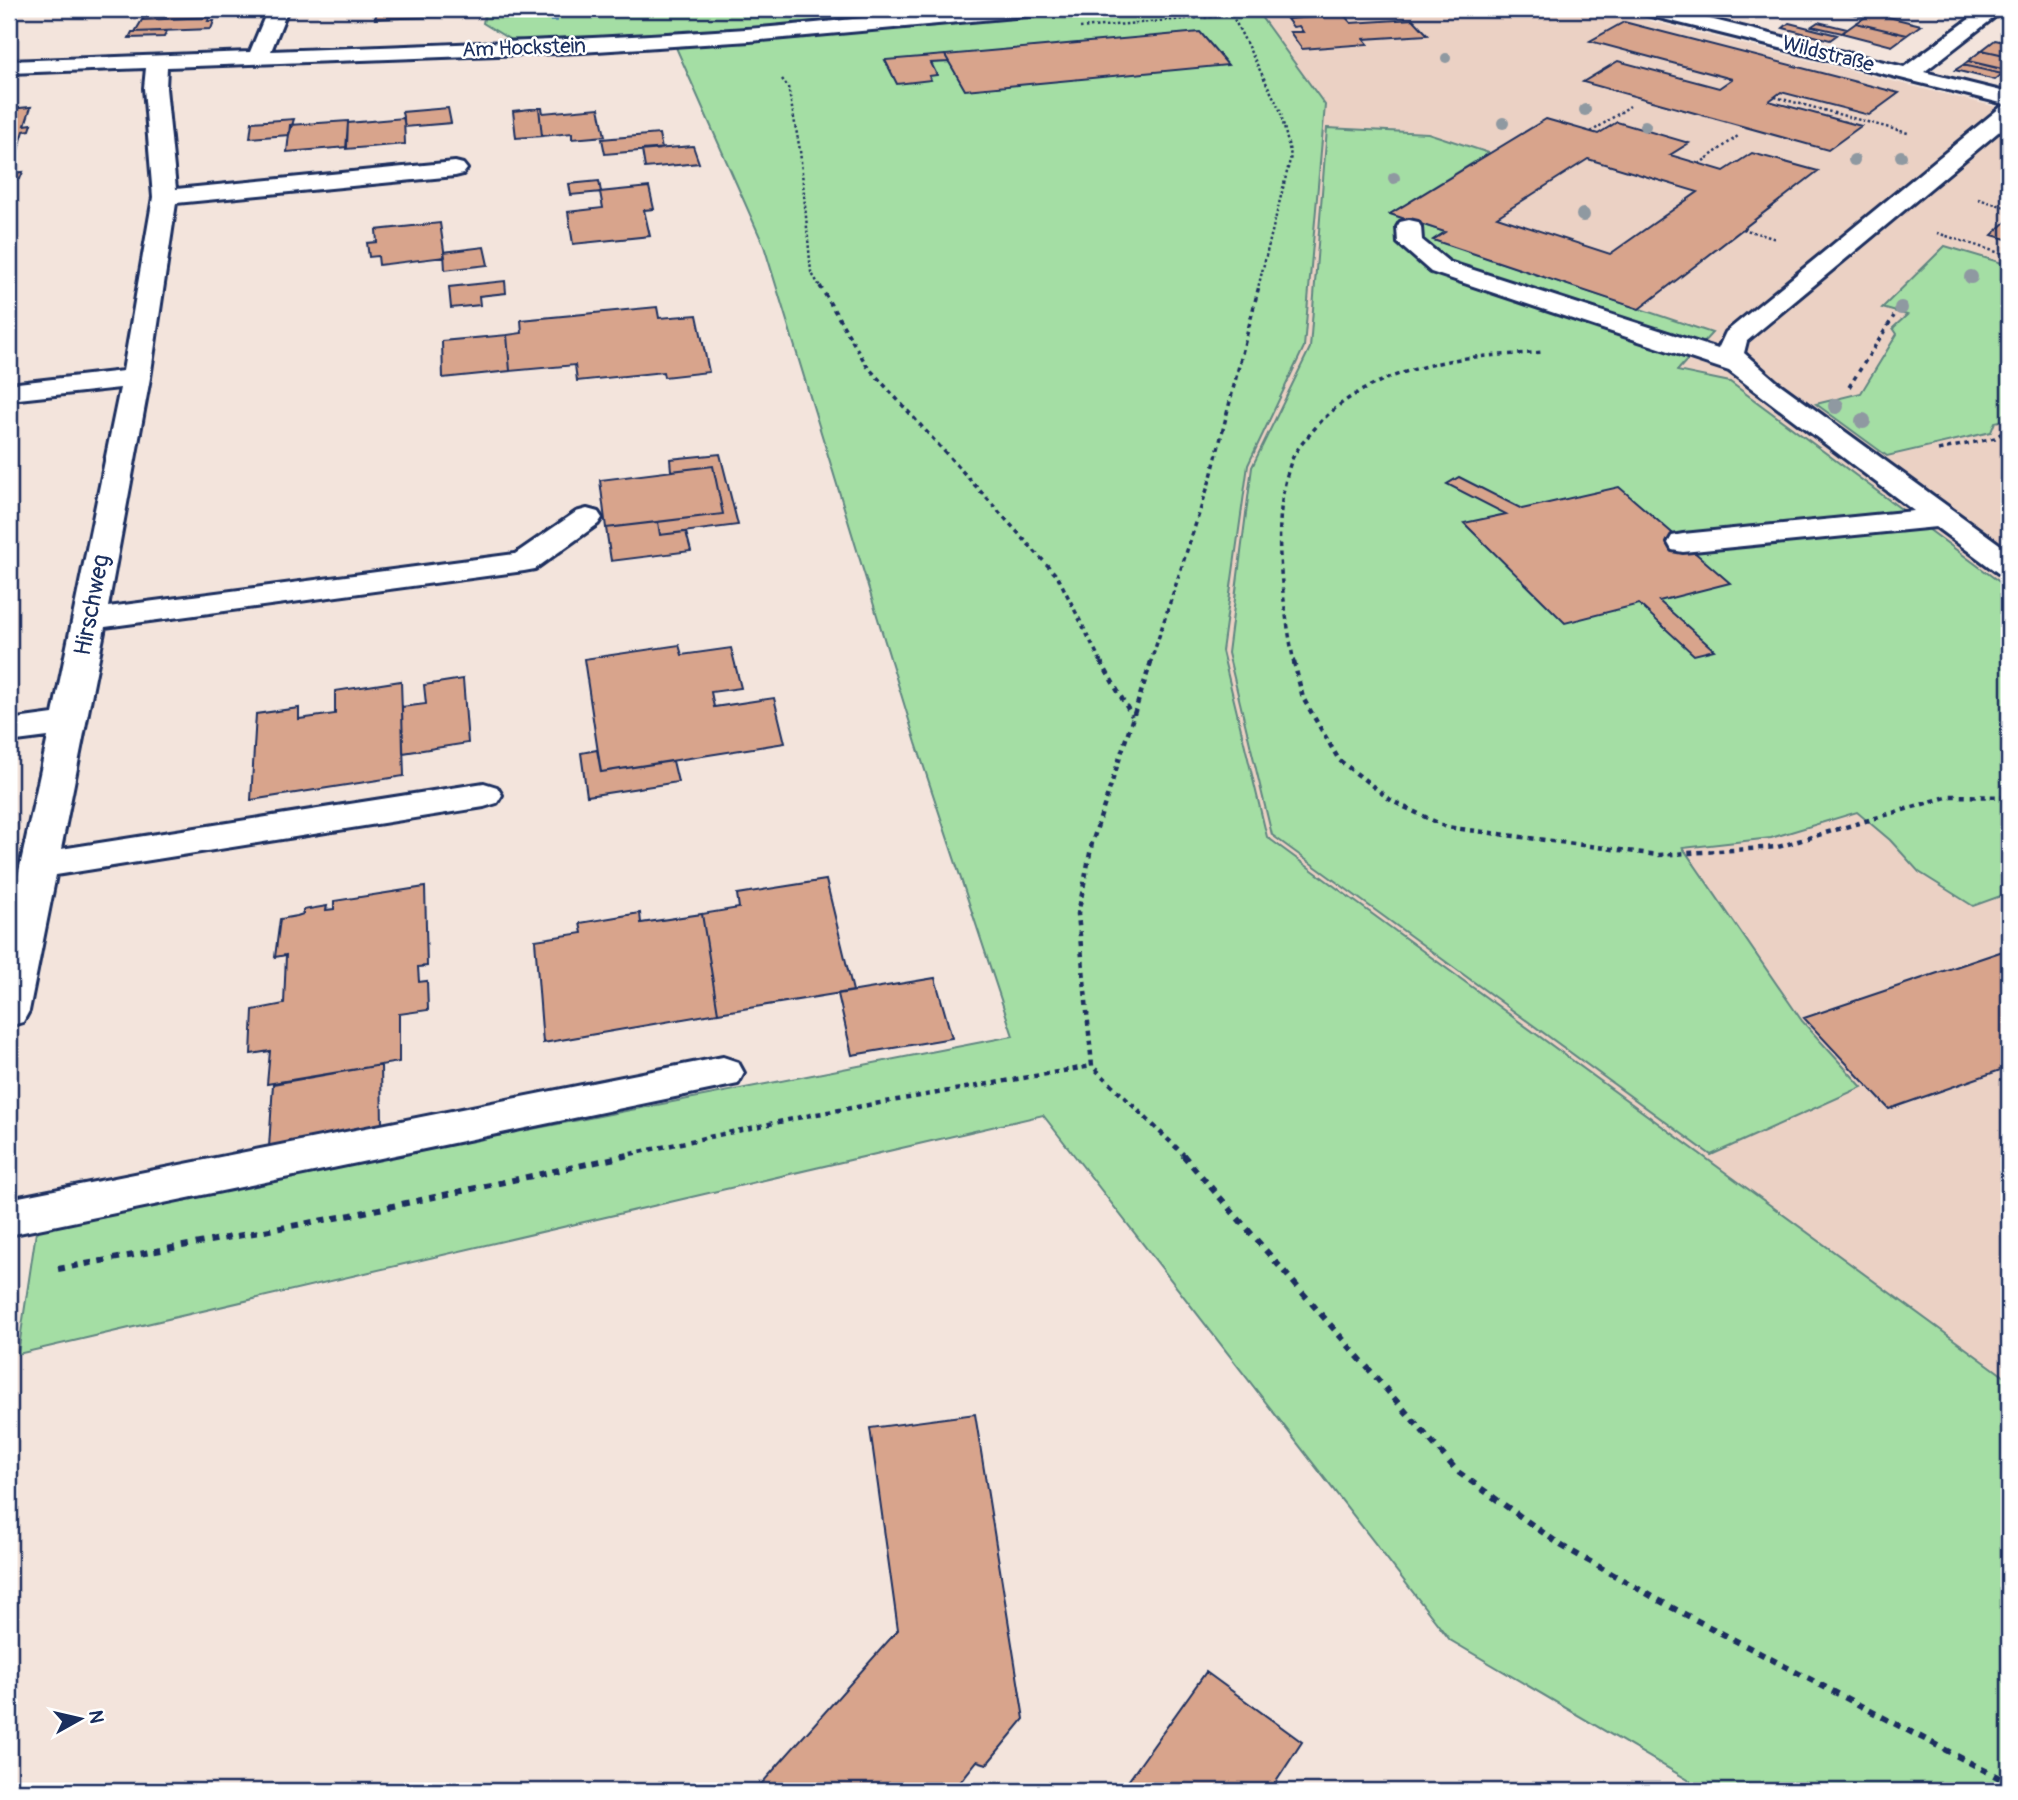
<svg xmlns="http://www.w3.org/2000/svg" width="2018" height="1800" font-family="Pangolin,sans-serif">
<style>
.built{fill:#ebd1c4}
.green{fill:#a4dea4;stroke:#608681;stroke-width:2}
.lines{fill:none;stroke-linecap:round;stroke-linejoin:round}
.stream{fill:#5b90ae;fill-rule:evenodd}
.building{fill:#d8a48c;stroke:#1b2f5e;stroke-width:2;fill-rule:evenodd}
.minor-casing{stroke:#1b2f5e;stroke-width:6}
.path-far3{stroke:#1b2f5e;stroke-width:2.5;stroke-dasharray:2.5 2.5;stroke-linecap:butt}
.path-far2{stroke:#1b2f5e;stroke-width:3.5;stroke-dasharray:4.5 4.5;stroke-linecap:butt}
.path-far1{stroke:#1b2f5e;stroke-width:4.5;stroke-dasharray:5 5;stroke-linecap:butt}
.path{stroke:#1b2f5e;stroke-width:6;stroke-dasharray:7 7;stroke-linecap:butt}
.minor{fill:#fff;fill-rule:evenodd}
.tree{fill:#8f99a1}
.labels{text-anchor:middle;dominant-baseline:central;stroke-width:5;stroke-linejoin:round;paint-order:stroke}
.far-street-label{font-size:21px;fill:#1b2f5e;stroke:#fff}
.street-label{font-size:24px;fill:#1b2f5e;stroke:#fff}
</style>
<rect width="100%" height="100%" fill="#f3e4dc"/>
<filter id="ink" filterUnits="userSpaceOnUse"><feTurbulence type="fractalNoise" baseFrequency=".0143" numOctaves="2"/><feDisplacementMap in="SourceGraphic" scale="14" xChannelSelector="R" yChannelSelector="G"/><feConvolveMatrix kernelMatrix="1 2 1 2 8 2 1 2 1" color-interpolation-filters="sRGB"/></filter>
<g filter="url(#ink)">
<path class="built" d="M1330,9H1602L2009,110V1380L1267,837L1222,651L1248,465L1304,347L1325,105L1260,15Z"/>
<path class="green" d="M486,9H1323L1259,14L1325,105L1304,347L1248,465L1222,651L1267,837L2009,1380V1791H1707L1450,1640L1043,1115L18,1354L37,1225L1013,1036L916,743L764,246L671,36L514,42L483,23Z
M1327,128L1428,133L1489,153L1390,214L1445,232L1434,240L1712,333L1677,371L1730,382L2009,589V893L1973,906L1919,872L1890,840L1857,812L1771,838L1683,848L1802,1021L1862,1087L1711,1155L1272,835L1228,653L1252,467L1310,348Z
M1945,246L2009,265V419L1995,422L1991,432L1887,456L1816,404L1861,393L1897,334L1893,328L1907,315L1882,308Z"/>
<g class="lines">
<path class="stream" d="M548,9H558V22H550Z"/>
</g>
<path class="building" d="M148,9H220L210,17L142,20Z
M378,9H458L457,16L375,19Z
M1838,9H1861L1874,12L1865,17L1836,10Z
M1872,13L1921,25L1907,35L1856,23Z
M1344,15L1351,23L1413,19L1428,35L1364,39L1368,44L1302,49L1290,32H1303L1299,26L1293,27L1287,19Z
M210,17L208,21H214L211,29L135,32L142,20Z
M1624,22L1899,93L1869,115L1781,92L1769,101L1861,126L1828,150L1583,82L1618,61L1719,88L1732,79L1590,41Z
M1818,22L1847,29L1842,33L1812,26Z
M1789,23L1837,35L1830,40L1783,28Z
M1856,23L1907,35L1892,46L1842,33Z
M167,31L164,37L129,38L132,32Z
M1200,32L1228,65L965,90L945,55Z
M1995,40L2009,43V56L1982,50Z
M1982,50L2009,56V71L1968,61Z
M945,55L949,62L931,63L937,75L929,76L931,80L897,84L885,60Z
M1968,61L2007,70L2002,74L1963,65Z
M1963,65L2002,74L1995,80L1955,70Z
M31,107L25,125L32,124L30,130L24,131L18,151L9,152V109Z
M448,108L451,123L405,127L402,112Z
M539,108L542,136L516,138L513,111Z
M539,108H542L543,113L599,108L605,136L572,139V133L542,136Z
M404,118L405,144L346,149L348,123Z
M294,119L289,135L250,138L252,122Z
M1546,119L1598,134L1617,122L1689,143L1670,155L1724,171L1752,153L1818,171L1639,309L1433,240L1445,232L1390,214ZM1588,159L1698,192L1610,254L1497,217Z
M348,121L347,147L287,152L290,125Z
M659,134L662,149L605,154L602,139Z
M693,146L699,163L645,168L642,150Z
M18,151L12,173L23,172L20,179L10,180L9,184V152Z
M599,181L601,192L571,195L569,184Z
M649,187L654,209L644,210L650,236L573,244L568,212L603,208L600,192Z
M2009,219V240L1992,235Z
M440,223L445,257L379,265L378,256L369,257L367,243L377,242L376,230Z
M484,247L488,265L445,270L444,252Z
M505,281L506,293L479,296L480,305L451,308L449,287Z
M657,307L659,318L697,315L709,372L664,377L663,372L577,381L575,365L510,371L507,335L522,333L521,320Z
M507,335L510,371L443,378L442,341Z
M720,454L738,525L660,535L658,522L723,514L713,466L671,471L670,459Z
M713,466L723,514L606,528L600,480Z
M1459,477L1522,509L1619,487L1730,583L1659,601L1714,650L1694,655L1639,604L1565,623L1464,523L1506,514L1447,484Z
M658,522L660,535L686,532L691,551L611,561L606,528Z
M679,645L682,655L731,648L741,688L711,692L714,707L774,698L785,743L601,772L584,659Z
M463,679L468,743L403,753L402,707L426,704L424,685Z
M401,681L404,776L251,800L256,714L299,708V719L335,714V691Z
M597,750L601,772L673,761L678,782L587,796L581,753Z
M826,880L853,991L718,1013L702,914L739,908L737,894Z
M425,887L427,966L418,967L419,982L427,981L428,1010L399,1014V1062L267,1084L270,1051L251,1054L253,1010L284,1004L286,955L275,957L280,919L297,916L303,914V910L327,906L326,910L334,909V901Z
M640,913L641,923L702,914L718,1013L543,1043L535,940L582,933L580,923Z
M2009,949V1067L1889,1109L1804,1018Z
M935,978L952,1038L852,1055L838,994Z
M381,1065L382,1125L269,1147L273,1084Z
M975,1414L1024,1719L987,1764L977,1761L953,1791H755L898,1630L870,1428Z
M1206,1672L1302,1742L1270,1791H1129L1124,1787Z"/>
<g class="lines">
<g class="minor-casing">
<path id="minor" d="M268,9H288L271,51C429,45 588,40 746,29C846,22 947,4 1047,9L1044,13L1037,15L750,41L581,52L167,67L166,88L176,189L455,162L463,164L467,169L463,174L455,176L176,203L150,378L108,607L515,554L576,512L587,509L598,512L602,518L598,524L535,569L524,571L105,627L61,849L484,783L497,787L502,795L497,803L484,807L56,875L29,1011L23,1022L9,1026V918L48,737L9,742V720L53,714L120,388L9,400V384L123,371L153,197L144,88L146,68L9,73V61L250,52Z
M1636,9H1669L1904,67L1983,9H2005L1924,72L2009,93V123L1747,341L1744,353L1777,382L2009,551V575L1998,573L1936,527L1683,552L1672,550L1668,543L1672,536L1683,534L1914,511L1729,371L1431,272L1398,243L1397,227L1400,222L1409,220L1418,222L1421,227L1422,240L1449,262L1718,349L1726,332L2001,107L2009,105L1639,13Z
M723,1057L738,1062L744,1073L738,1084L9,1235V1199Z"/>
</g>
<path class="path-far3" d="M1224,9L1232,15L1280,110L1291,156L1258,288
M1080,28L1303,9
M782,79L788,87L800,150L811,272L821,288
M1775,97L1908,133
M1591,132L1630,106
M1699,164L1738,136
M1978,199L2009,208
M1743,229L1776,239
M1937,233L2009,256"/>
<path class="path-far2" d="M820,286L867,366L1058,577L1102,664
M1849,387L1894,316
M1938,450L1995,438L2009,428
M1150,664L1211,477L1259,286
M1294,664C1283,600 1269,522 1292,459C1296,450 1304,441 1311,433C1345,390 1395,372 1448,361C1478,355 1512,355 1543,352"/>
<path class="path-far1" d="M1101,662L1132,716
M1151,662L1092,843L1078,914L1092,1066L1185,1156
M1294,662L1303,698L1339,760L1392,801L1446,827L1658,855L1778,847L1950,796L2009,797
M621,1156L811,1115L1092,1066"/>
<path class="path" d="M1183,1155L1458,1472L1562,1546L1671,1607L2009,1783
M58,1269L351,1215L629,1155"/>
<use href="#minor" class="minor"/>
</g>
<g class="tree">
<circle cx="1446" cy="58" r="5"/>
<circle cx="1585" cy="110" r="6"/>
<circle cx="1503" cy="123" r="6"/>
<circle cx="1645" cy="126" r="6"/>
<circle cx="1901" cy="156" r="6"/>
<circle cx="1854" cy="160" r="6"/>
<circle cx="1394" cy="178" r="6"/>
<circle cx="1583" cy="215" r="7"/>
<circle cx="1971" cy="277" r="7"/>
<circle cx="1901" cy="308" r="7"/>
<circle cx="1836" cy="406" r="8"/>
<circle cx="1863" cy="421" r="8"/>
</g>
</g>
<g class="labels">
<g class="far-street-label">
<text transform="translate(524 48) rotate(-2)">Am Hockstein</text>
<text transform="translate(1828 54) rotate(14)">Wildstraße</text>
</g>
<g class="street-label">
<text transform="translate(92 605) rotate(-79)">Hirschweg</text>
</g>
</g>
<rect width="2018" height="1800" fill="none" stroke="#fff" stroke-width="35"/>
<rect x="18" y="18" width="1983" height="1765" fill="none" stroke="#1b2f5e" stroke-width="2.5" filter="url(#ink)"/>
<g transform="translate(80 1719) rotate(82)" stroke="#ffffff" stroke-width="5" paint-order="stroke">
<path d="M0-5L12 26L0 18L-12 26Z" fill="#1b2f5e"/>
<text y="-10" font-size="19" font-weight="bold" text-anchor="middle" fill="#1b2f5e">N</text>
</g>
</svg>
